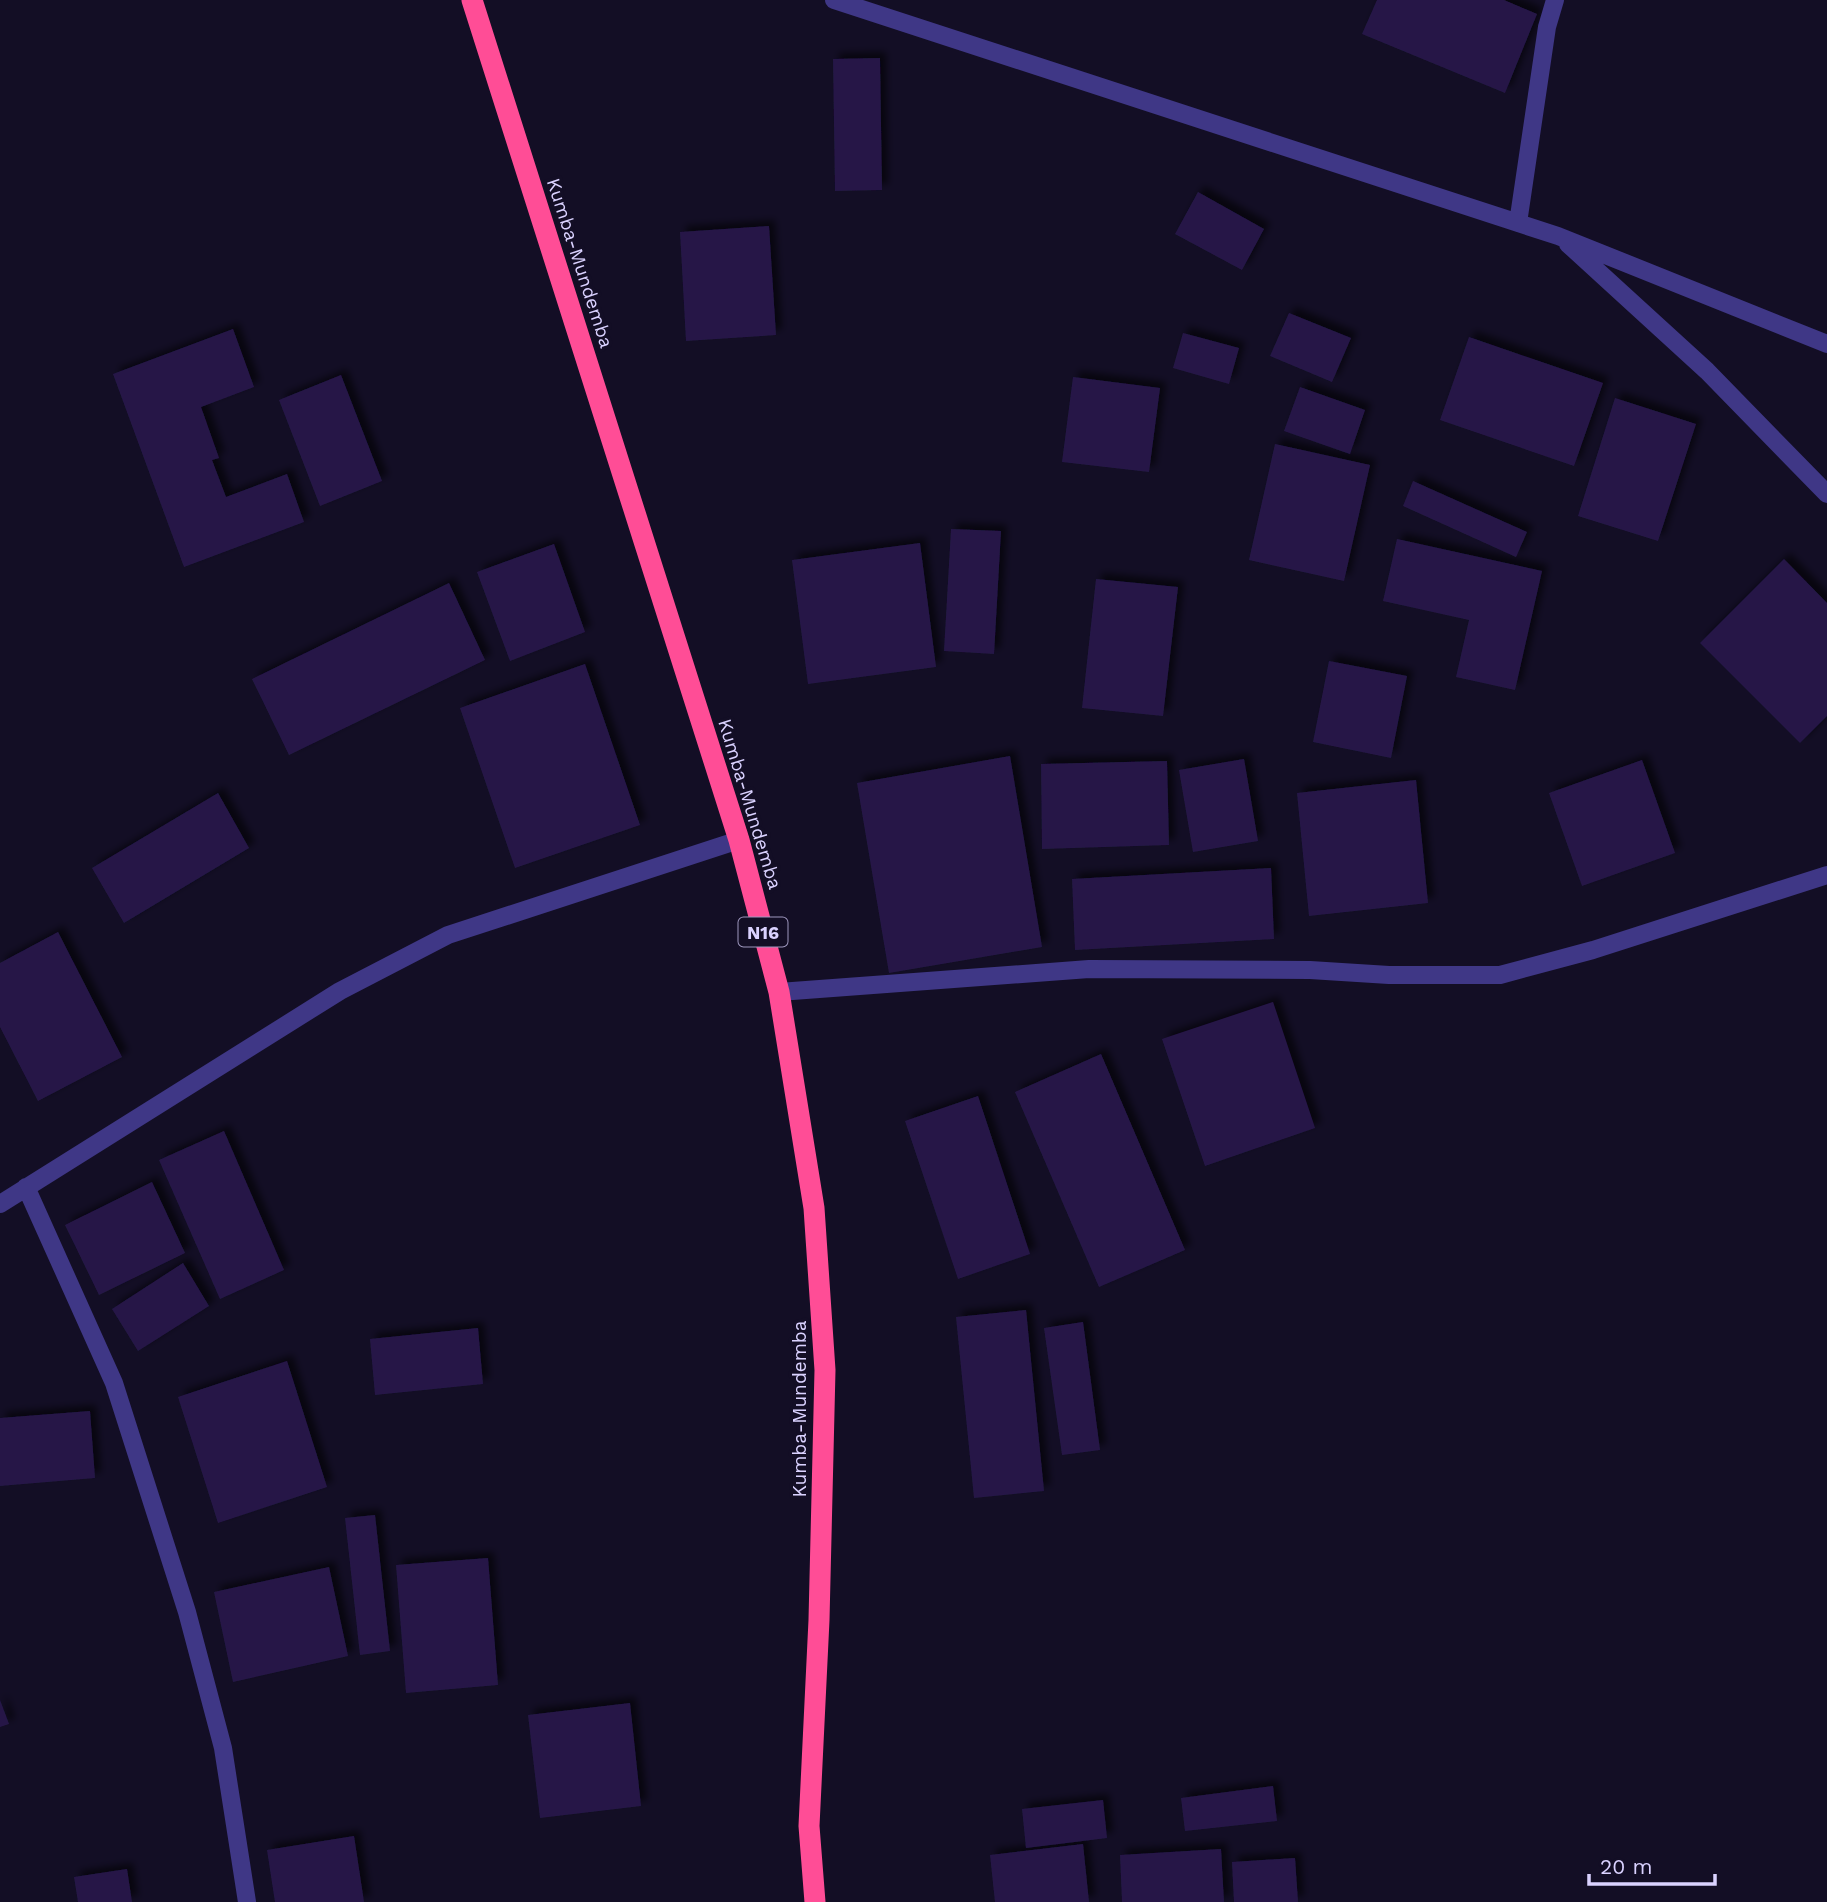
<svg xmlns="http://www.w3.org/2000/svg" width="1827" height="1902" font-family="'Work Sans',sans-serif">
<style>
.building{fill:#251947;filter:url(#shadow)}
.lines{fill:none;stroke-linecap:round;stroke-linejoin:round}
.street{stroke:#3f3786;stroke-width:18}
.highway{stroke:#ff4d96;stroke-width:21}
.labels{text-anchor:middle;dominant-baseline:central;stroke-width:7;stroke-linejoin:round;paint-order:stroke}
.shield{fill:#130e25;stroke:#9e97be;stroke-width:2}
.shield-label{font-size:18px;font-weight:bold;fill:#dad2ff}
.street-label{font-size:19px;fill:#dad2ff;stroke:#130e25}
</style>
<defs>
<filter id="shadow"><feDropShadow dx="6" dy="-6" stdDeviation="3.5" flood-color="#0009"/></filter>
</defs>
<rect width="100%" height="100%" fill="#130e25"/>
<path class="building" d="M1377,0H1504L1537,14L1505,93L1362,34Z
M880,58L882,190L835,191L833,59Z
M1198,192L1264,229L1242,270L1175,234Z
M769,226L776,335L686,341L680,232Z
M1289,313L1351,338L1332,382L1270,356Z
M233,329L254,387L201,407L219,458L212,460L226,497L287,474L304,522L184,567L113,374Z
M1183,333L1239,348L1229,384L1173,368Z
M1469,337L1603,383L1574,466L1440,420Z
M341,375L382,481L320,506L279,400Z
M1073,377L1160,388L1149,472L1062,462Z
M1300,387L1365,410L1350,454L1284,431Z
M1615,398L1696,424L1658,541L1578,516Z
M1275,444L1370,465L1344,581L1249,560Z
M1413,481L1527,532L1516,557L1403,506Z
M951,529L1001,531L994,654L944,651Z
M1397,539L1542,571L1515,690L1456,677L1469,620L1383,601Z
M920,543L936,667L808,684L792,560Z
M554,544L585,632L510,661L477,572Z
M1784,559L1827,603V716L1800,743L1700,643Z
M1096,579L1178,587L1163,716L1082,708Z
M449,583L485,660L289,755L252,679Z
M1329,661L1407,676L1391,758L1313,742Z
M585,664L640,825L515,868L460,708Z
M1010,756L1042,947L889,973L857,783Z
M1244,759L1258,841L1193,852L1179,770Z
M1642,760L1675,853L1582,886L1549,793Z
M1167,761L1169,845L1042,849L1041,764Z
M1416,780L1428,903L1309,916L1297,793Z
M218,793L249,848L124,923L92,868Z
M1271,868L1274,939L1075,950L1072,879Z
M58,932L122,1057L38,1101L0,1027V963Z
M1273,1002L1315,1128L1205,1166L1162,1039Z
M1101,1054L1185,1250L1099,1287L1015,1092Z
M978,1096L1030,1254L958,1279L905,1121Z
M224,1131L284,1270L220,1299L159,1160Z
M152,1182L185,1253L99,1295L65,1225Z
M183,1263L209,1306L138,1351L112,1309Z
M1026,1310L1044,1491L974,1498L956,1317Z
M1083,1322L1100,1450L1062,1455L1044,1328Z
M478,1328L483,1384L375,1395L370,1339Z
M287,1361L327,1487L218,1523L178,1397Z
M90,1411L95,1478L0,1486V1418Z
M375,1515L390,1651L360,1655L345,1518Z
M488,1558L498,1685L406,1693L396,1565Z
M329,1567L348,1656L233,1682L214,1592Z
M0,1700L9,1724L0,1727Z
M630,1703L641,1806L540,1818L528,1715Z
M1273,1786L1277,1821L1185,1831L1181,1798Z
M1103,1800L1107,1838L1026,1848L1022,1809Z
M354,1836L364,1902H275L267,1850Z
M1083,1844L1089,1902H995L990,1855Z
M1221,1849L1224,1902H1122L1120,1855Z
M1295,1858L1298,1902H1234L1232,1862Z
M127,1869L132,1902H78L74,1877Z"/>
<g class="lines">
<path class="street" d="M834,0L1558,236L1827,344
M1518,223L1547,27L1555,0
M1568,244L1707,371L1827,494
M779,992L1089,969L1310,970L1389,975H1500L1593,950L1827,875
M26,1187L114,1383L187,1612L223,1748L247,1902
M0,1204L340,991L448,935L739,840"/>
<path class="highway" d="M472,0L739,840L779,992L814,1208L825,1370L819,1620L809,1826L815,1902"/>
</g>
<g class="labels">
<rect class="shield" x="738.5" y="917.5" width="49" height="29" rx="5"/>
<g class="shield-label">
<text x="763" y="932">N16</text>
</g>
<g class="street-label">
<text transform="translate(580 263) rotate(72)">Kumba-Mundemba</text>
<text transform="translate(750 804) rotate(73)">Kumba-Mundemba</text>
<text transform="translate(799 1409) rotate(-90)">Kumba-Mundemba</text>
</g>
</g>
<path d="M1589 1874v10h126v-10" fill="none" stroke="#dad2ff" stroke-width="3.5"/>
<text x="1600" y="1874" font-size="21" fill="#dad2ff" stroke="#130e25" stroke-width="5" paint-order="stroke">20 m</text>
</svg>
